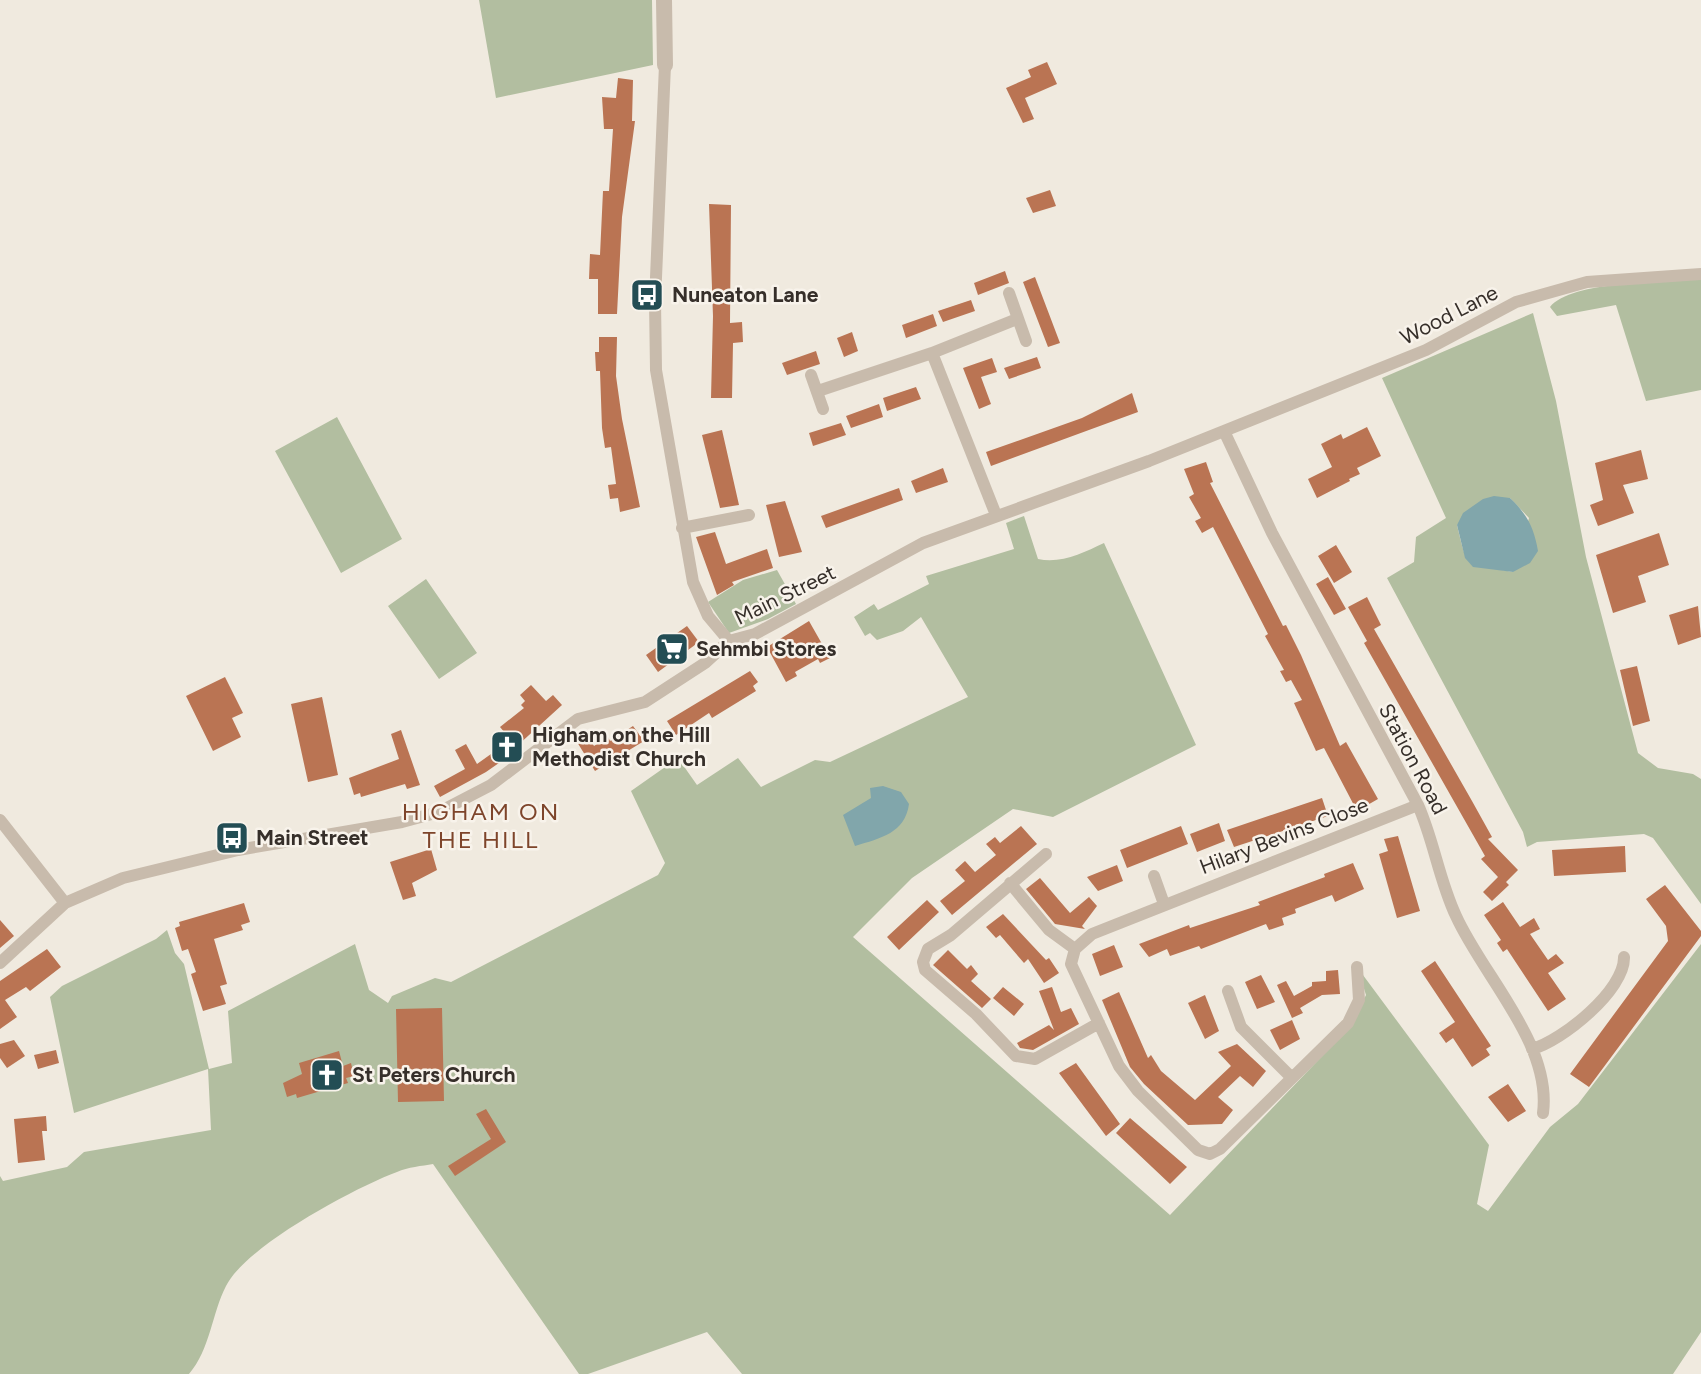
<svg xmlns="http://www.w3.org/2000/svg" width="1701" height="1374" font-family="Figtree,sans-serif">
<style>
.green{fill:#b2bea0;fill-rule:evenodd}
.water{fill:#81a6ab}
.building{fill:#ba7453}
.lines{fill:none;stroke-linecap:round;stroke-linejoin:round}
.minor{stroke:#c8bbac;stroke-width:12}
.tertiary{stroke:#c8bbac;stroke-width:16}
.labels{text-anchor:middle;stroke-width:5;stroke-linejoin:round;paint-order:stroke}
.poi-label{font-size:21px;font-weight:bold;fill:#362f2a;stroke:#f8f3eb;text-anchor:start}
.street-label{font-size:21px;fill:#362f2a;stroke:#f8f3eb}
.quarter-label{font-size:24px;letter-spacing:2px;fill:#7e452b;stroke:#f8f3eb}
</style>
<rect width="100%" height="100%" fill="#f0eadf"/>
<path class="green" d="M479,0H652L653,65L496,98Z
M1701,279V390L1646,401L1616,305L1557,316L1550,307C1572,280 1665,283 1701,279Z
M1533,313L1556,401L1586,557L1638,753L1658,768L1693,774L1701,779V904L1653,838L1644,834L1537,842L1527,847L1523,832L1387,578L1414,562L1416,537L1446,518L1382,378ZM1510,498L1529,518L1513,572C1467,562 1469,577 1457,525Z
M337,417L402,539L341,573L275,451Z
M1024,516L1038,559C1061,564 1083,553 1104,543L1196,745L1053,817L1013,809L912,878L853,937L1170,1215L1350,1027L1366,995L1357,967L1489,1145L1477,1204L1488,1211L1550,1127L1578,1104L1701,944V1332L1673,1374H742L707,1332L588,1374H579L433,1164C422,1166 408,1167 397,1172C354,1188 246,1246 226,1286C212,1313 210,1350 189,1374H0V1176L3,1181L67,1167L84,1152L211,1130L208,1069L74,1113L50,997L62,986L156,939L167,930L175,953L184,964L209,1069L232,1063L228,1011L355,944L369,990L388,1003L392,996L435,978L451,982L658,875L665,863L631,791L678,758L697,785L738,758L761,787L815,760L830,762L968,697L921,617L903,631L877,640L870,633L865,636L854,617L874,604L878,610L929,584L926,576L1014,549L1006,523Z
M777,570L796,604L768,619L729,633L708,602L743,580Z
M426,579L477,653L439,679L388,606Z"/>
<path class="water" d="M1494,496L1510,498C1527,514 1534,528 1538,551L1530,563L1513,572L1473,567L1465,558L1457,525L1463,513L1483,499Z
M883,786L901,792L909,804C905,833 881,838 855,846L843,815L871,798L870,788Z"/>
<path class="building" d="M1047,62L1057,84L1025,98L1034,119L1023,123L1006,88L1031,77L1028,70Z
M618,78L633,80L632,121H635L622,217L617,314H598V279H589L590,254L600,255L603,191H609L613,129H604L602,97L616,98Z
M1050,190L1056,206L1033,213L1026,198Z
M709,204L731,205L730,323L742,322L743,342L733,343L732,398H711L713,316Z
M1005,271L1009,283L978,295L974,283Z
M1035,277L1060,343L1048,347L1023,282Z
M971,300L975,311L943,322L938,311Z
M933,314L937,326L906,338L902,325Z
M852,332L858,351L844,357L837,338Z
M599,337H617L616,376L622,419L640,507L620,512L618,498L610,499L608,485L616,484L611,447L605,448L602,428L600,371H596L595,352H599Z
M816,351L820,364L787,375L782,363Z
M1037,357L1041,368L1009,379L1004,368Z
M992,358L997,372L981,377L991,404L979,409L963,368Z
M916,387L921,399L887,411L883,398Z
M1132,393L1138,412L991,466L986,452L1082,418Z
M879,404L883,417L851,428L846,416Z
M841,423L846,435L813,446L809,433Z
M1367,427L1381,456L1357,468L1360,474L1349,479L1350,481L1317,498L1308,479L1332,467L1321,444L1341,434L1343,439Z
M722,430L739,505L720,508L702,435Z
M1641,450L1648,479L1623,485L1634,513L1598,526L1590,505L1603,500L1595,463Z
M1206,462L1213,482L1210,483L1283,626L1286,625L1301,655L1340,746L1346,742L1378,799L1357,811L1324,748L1316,751L1294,703L1302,700L1291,680L1286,682L1280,671L1284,670L1265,636L1268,634L1213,527L1202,533L1195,521L1201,518L1189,497L1194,494L1184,469Z
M943,468L948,482L916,493L911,481Z
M899,488L903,500L826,528L821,516Z
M785,501L802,552L779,557L766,505Z
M715,532L726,564L767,549L773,568L732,582L734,585L717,595L696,537Z
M1659,533L1669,565L1638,576L1646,602L1613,613L1596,555Z
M1336,545L1352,572L1334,583L1318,556Z
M1328,577L1346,609L1334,615L1316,584Z
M1367,597L1381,625L1374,629L1472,801L1492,837L1488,839L1518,870L1506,882L1509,885L1492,901L1483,892L1498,877L1481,859L1485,856L1364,643L1367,641L1348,607Z
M1698,606L1701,637L1678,645L1669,615Z
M809,621L830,658L820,663L818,659L795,672L797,676L786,682L767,647Z
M687,626L699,642L658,672L646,655Z
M1637,666L1650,721L1633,726L1620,670Z
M750,671L758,682L753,686L756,691L712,718L709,713L676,735L667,721Z
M225,677L243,713L232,718L241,737L213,751L186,696Z
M531,685L546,701L553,695L562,705L517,746L519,749L486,772L440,797L434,786L465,769L455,750L466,744L477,764L498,749L495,745L499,742L497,739L505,733L500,727L524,708L521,705L525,701L520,695Z
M322,697L338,775L308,782L291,704Z
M633,726L644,741L595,771L577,742L588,736L594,746L608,737L610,741Z
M401,730L420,785L407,789L405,784L361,797L360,793L354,795L349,778L399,759L391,734Z
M1322,798L1328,816L1234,847L1227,830Z
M1219,823L1225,841L1197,852L1190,834Z
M1021,826L1037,844L952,915L940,901L965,881L955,870L965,861L975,872L996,855L986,844L995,837L1000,843Z
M1181,826L1188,844L1127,868L1120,850Z
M1398,836L1420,911L1397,918L1379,854L1388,851L1384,839Z
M1625,846L1626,872L1554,876L1552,850Z
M431,849L437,870L412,883L416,896L403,900L390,862Z
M1353,863L1364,889L1335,902L1332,895L1295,909L1296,913L1282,918L1284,925L1269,930L1266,924L1201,949L1199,946L1170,956L1167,949L1149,957L1139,944L1189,925L1190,928L1260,905L1258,902L1325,877L1324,874Z
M1117,865L1123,881L1098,891L1087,877Z
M1040,878L1070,913L1089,897L1097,906L1082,926L1085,929L1055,924L1026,889Z
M1665,885L1701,931V936L1589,1087L1570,1074L1668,941L1666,926L1646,899Z
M927,900L939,912L899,950L887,937Z
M1503,902L1520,927L1534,918L1540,929L1530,934L1548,960L1556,954L1564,963L1548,973L1566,999L1548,1011L1507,949L1503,952L1497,943L1501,940L1484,915Z
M244,903L250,922L241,925L243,930L214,939L227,984L220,986L226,1004L203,1011L191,974L196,972L188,949L182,951L175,928L180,926L179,922Z
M1003,914L1046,960L1049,958L1059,973L1044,983L1028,959L1024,963L1000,935L996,938L986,927Z
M0,920L14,936L0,948Z
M1114,945L1123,967L1100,976L1092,954Z
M47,949L61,967L30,991L26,987L5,1000L17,1017L0,1029V981Z
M948,950L967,969L971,965L978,974L971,981L991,999L982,1008L933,965Z
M1435,961L1491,1046L1486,1049L1490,1055L1472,1067L1453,1038L1446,1043L1439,1033L1455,1022L1421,971Z
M1338,970L1340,994L1322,995L1300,1008L1303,1013L1292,1018L1277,985L1286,981L1294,996L1312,986V982L1326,981V971Z
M1261,975L1275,1002L1257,1009L1245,982Z
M1003,987L1024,1004L1014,1016L993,998Z
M1052,987L1061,1012L1071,1008L1079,1024L1033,1050L1020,1048L1017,1043L1049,1025L1054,1030L1039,991Z
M1119,992L1148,1058L1151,1055L1161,1071L1195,1100L1231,1066L1218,1052L1237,1044L1266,1071L1253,1087L1240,1076L1218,1097L1233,1110L1222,1124L1188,1125L1144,1084L1130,1067L1102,1000Z
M1205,995L1219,1031L1205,1039L1188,1003Z
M442,1008L444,1101L398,1102L396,1009Z
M1292,1020L1300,1039L1280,1050L1270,1030Z
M14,1040L25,1056L7,1068L0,1058V1044Z
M56,1050L59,1063L38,1069L34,1055Z
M339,1051L343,1066L351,1063L354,1076L346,1078L348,1083L297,1098L296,1094L287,1097L283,1083L302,1074L299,1063Z
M1076,1063L1120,1124L1106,1136L1059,1073Z
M1508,1084L1526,1111L1508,1122L1488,1097Z
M486,1109L506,1142L455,1176L448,1166L491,1139L476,1114Z
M46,1116L47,1131H42L45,1160L18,1163L14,1119Z
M1130,1118L1187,1167L1170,1184L1116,1133Z"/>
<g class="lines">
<path class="minor" d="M665,65L655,301L656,370L693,582L708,616L729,641
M1009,293L1026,341
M932,353L996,515
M811,375L823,409
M818,391L932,353L1017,319
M1224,431L1272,533L1418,805C1434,841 1439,880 1456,916C1483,976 1552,1044 1543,1113
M682,528L749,515
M0,820L65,903
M1046,854L951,935L928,949L923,962L925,970L976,1014L1016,1056L1035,1059L1099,1023
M1154,876L1164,904
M1010,883L1049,930L1075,949
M0,963L65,903L123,878L238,850L402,822L439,812L491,785L578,719L645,702L705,663L729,641L755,634L923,543L1149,461L1426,350L1516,302L1587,282L1701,274
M1357,967L1359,1000L1348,1023L1220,1149L1210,1154L1198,1150L1138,1091L1119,1066L1071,964L1075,949L1092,934L1418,805
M1228,991L1241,1027L1291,1077
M1532,1049C1562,1041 1625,990 1624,957"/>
<path class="tertiary" d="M664,0L665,65"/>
</g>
<defs>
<symbol id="bus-square" viewBox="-11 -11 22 22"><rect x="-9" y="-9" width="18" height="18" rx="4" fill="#234d54" stroke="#f8f3eb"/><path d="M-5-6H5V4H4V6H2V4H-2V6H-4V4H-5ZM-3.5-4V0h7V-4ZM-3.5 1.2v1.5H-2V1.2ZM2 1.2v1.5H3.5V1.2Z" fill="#fff"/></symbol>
<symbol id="supermarket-square" viewBox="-11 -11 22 22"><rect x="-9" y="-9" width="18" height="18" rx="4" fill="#234d54" stroke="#f8f3eb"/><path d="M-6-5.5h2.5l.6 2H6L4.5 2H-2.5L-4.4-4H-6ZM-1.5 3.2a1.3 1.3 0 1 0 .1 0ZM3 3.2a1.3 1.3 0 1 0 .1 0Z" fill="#fff"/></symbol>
<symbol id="church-square" viewBox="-11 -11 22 22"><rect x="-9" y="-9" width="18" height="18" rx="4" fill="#234d54" stroke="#f8f3eb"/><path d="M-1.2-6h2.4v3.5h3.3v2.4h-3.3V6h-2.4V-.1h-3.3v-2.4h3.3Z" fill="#fff"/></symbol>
</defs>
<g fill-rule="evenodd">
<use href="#bus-square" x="628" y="276" width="38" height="38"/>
<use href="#supermarket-square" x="653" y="630" width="38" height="38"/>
<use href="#church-square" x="488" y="728" width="38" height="38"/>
<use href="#bus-square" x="213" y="819" width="38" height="38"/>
<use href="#church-square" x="308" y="1056" width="38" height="38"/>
</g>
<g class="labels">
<g class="poi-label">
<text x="672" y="302">Nuneaton Lane</text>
<text x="696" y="656">Sehmbi Stores</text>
<text x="532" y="742">Higham on the Hill<tspan x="532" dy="24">Methodist Church</tspan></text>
<text x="256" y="845">Main Street</text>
<text x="352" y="1082">St Peters Church</text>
</g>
<g class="street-label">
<text transform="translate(1449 315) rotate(-27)" y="7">Wood Lane</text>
<text transform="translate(785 595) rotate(-26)" y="7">Main Street</text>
<text transform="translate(1413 759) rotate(62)" y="7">Station Road</text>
<text transform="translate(1284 836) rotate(-21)" y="7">Hilary Bevins Close</text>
</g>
<g class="quarter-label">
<text x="481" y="820">HIGHAM ON<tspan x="481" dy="28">THE HILL</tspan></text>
</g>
</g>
</svg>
